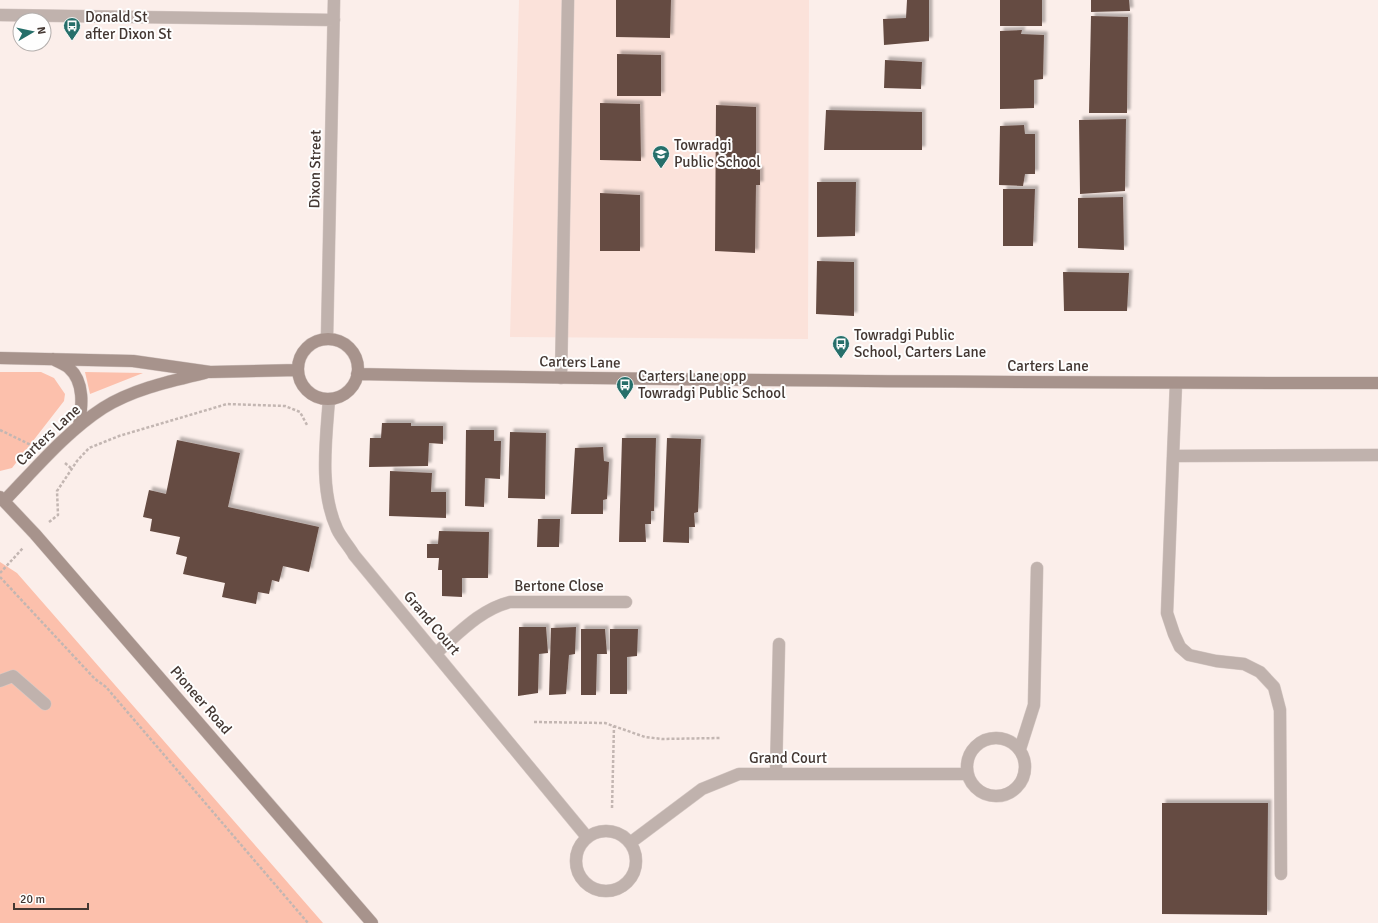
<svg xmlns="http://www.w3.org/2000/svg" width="1378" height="923" font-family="Signika,sans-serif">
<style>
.built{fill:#fbe2da}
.green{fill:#fcc0ac}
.building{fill:#654b42;filter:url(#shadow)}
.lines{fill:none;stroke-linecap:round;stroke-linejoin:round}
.lane-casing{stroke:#d6c9c5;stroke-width:13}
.street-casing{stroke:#d6c9c5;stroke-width:13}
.secondary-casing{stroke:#d6c9c5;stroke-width:13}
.path{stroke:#c3b6b2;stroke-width:2.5;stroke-dasharray:3 2;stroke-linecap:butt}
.lane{stroke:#c0b2ad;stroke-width:12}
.street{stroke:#c0b2ad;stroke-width:12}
.secondary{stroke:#a7938c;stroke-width:12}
.labels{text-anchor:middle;stroke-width:4;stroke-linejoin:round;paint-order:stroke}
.poi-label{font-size:15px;fill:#433732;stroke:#fefefe;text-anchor:start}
.street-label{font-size:15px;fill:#433732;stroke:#fefefe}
</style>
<defs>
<filter id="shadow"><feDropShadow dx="3.5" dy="-3.5" stdDeviation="1" flood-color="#0004"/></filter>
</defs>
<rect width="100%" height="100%" fill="#fbeeea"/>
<path class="built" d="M519,0H809L808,339L510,337Z"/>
<path class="green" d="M0,372H41L54,378L65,394L64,401L12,468L0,471Z
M85,372L143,373L90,394Z
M0,562L17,573L323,923H0Z"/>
<path class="building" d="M616,0H671L670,38L616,37Z
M907,0H929V41L884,45L883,19L906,18Z
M1000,0H1042V26H1000Z
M1091,0H1129L1130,11L1091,12Z
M1091,16L1128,17L1127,113H1089Z
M1022,30L1021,34L1044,35L1043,79L1034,80V108L1000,109V31Z
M617,54L661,55V96H617Z
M885,60L922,62L921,89L884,88Z
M600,103L640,104L641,161L600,160Z
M716,105L756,107V170H760V185H756L755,253L715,251Z
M826,110L922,112V150H824Z
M1126,119L1125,191L1080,194L1079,120Z
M1024,125L1025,134H1035V174H1025L1023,186L999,185L1000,126Z
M817,182H856L855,236L817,237Z
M1003,189H1035L1033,246H1003Z
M600,193L640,195V251H600Z
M1123,197L1124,250L1078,248V198Z
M817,261L854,262V316L816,314Z
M1063,272L1129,273L1127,311H1064Z
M382,423H411V426H443V444L429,443L428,466L369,467L370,438H381Z
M466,430H494V441H501L500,479L485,478L484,507L465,506Z
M510,432L546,433L545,499L508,498Z
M622,438H656L654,511H651V524H645L646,542H619Z
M667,438L701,439L698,512L694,513L695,527H689V543L663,542Z
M177,440L240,453L228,507L319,527L309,572L283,566L279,582L272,580L269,594L258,592L256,604L222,597L225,583L183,574L187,557L176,554L180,537L150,531L152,519L143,517L149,490L166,494Z
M603,447L604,461L609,462L607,499L603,500V514H571L575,448Z
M390,471L432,473L431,492H446V518L389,516Z
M538,519H560L559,547H537Z
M439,531L489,532L488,578H462V597L442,596V570H438L439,558H427V544H438Z
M519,627H546L548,653L539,654L538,693L518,696Z
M576,627L575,654L569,655L566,694L549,695L551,628Z
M581,629H605L607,654H597L596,695H581Z
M610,629H638L637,656L627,657V694H610Z
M1162,803H1268L1267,915L1162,914Z"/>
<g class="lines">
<defs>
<path id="lane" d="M561,378L568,0
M1176,383L1173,456L1378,455
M1173,456L1167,613L1174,634L1180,647L1189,655L1216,661L1244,664L1260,672L1274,687L1280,710L1281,874
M0,681L13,676L45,704
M776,773L779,644"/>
<path id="street" d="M0,15L334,20
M327,339L334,0
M329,399C326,440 319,490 337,529C341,538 349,546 354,555L587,837
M436,653C459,633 481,609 510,602H626
M967 767a29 29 0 1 1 58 0a29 29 0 1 1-58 0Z
M1020,749L1034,705L1037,568
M576 861a30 30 0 1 1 60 0a30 30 0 1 1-60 0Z
M630,843L702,789L739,774H967"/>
<path id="secondary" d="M298 369a30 30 0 1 1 60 0a30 30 0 1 1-60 0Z
M0,358L133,361L210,372L298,370
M53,359C58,362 65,364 69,368C85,382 82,407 79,425
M357,374C698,381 1038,383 1378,383
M0,497L35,534L372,923
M5,500C36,468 66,432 103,408C133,389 171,381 205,373"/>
</defs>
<use href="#lane" class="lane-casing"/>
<use href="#street" class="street-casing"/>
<use href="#secondary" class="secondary-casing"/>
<path class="path" d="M0,430L31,445
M65,463L72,469
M49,522L58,515L57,491L77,461L89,448L119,436L227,404L285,406L300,412L307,425
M0,573L23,548
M0,577L95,679L106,687L308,923
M534,722L605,723L645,737L662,739L720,738
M612,808L614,726"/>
<use href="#lane" class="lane"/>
<use href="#street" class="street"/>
<use href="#secondary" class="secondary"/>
</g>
<defs>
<symbol id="bus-pin" viewBox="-11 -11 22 30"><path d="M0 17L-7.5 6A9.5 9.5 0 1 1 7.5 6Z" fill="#266f6a" stroke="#fefefe"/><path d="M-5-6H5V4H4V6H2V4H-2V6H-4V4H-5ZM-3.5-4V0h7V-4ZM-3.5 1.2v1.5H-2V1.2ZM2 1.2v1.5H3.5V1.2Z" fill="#fff"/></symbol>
<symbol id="school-pin" viewBox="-11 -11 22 30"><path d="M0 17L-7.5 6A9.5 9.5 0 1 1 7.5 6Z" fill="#266f6a" stroke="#fefefe"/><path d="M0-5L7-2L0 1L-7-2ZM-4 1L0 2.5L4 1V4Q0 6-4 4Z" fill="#fff"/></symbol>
</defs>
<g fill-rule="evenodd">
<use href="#bus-pin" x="62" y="16" width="20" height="27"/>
<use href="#school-pin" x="651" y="144" width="20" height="27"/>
<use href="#bus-pin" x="831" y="334" width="20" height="27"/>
<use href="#bus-pin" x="615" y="375" width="20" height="27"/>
</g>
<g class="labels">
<g class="poi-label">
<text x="85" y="22">Donald St<tspan x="85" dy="17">after Dixon St</tspan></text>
<text x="674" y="150">Towradgi<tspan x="674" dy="17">Public School</tspan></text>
<text x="854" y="340">Towradgi Public<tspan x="854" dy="17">School, Carters Lane</tspan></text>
<text x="638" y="381">Carters Lane opp<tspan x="638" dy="17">Towradgi Public School</tspan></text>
</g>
<g class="street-label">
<text transform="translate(315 169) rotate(-89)" y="5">Dixon Street</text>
<text transform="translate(580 362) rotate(1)" y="5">Carters Lane</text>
<text x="1048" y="371">Carters Lane</text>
<text transform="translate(48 435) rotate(-43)" y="5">Carters Lane</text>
<text x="559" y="591">Bertone Close</text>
<text transform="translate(432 623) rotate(50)" y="5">Grand Court</text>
<text transform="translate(201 700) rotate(49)" y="5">Pioneer Road</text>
<text x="788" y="763">Grand Court</text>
</g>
</g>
<g transform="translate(32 32) rotate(81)"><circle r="19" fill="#fefefe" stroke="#b3aeac"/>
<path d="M0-3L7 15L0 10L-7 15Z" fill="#266f6a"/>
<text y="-6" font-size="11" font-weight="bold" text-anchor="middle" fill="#433732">N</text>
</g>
<path d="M14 903v6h74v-6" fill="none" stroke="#433732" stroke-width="2"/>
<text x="20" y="903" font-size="12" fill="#433732" stroke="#fefefe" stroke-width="3" paint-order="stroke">20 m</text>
</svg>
